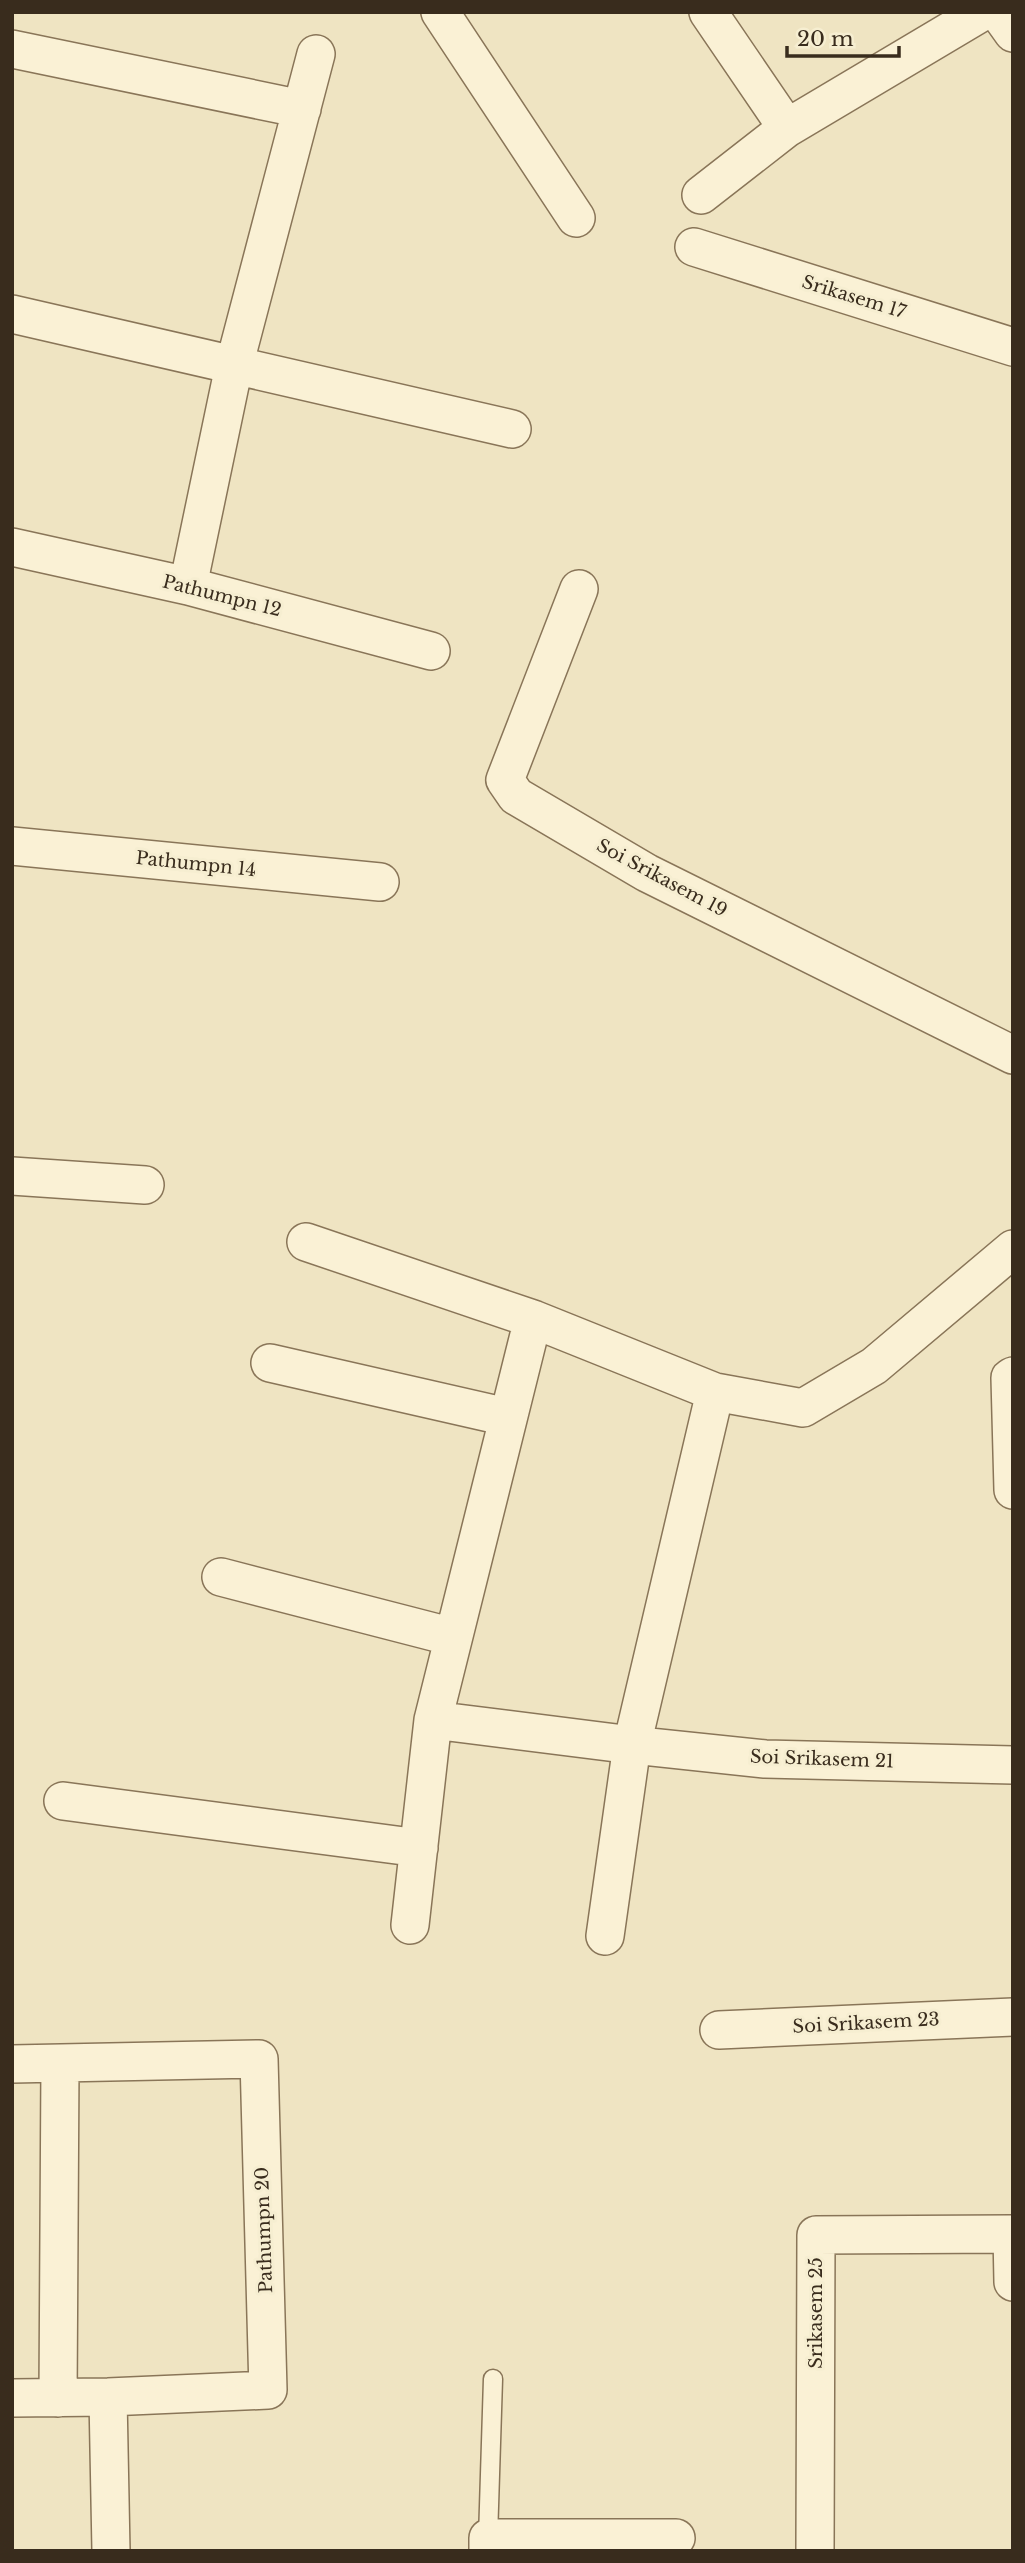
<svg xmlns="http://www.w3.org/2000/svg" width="1025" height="2563" font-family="'Libre Baskerville',serif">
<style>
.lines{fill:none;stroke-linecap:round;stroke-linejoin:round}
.lane-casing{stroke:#897558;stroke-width:21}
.street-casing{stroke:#897558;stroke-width:40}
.lane{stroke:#faf1d5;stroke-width:18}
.street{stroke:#faf1d5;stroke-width:37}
.labels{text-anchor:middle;stroke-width:6;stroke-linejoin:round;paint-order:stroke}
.street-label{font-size:18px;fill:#392c1d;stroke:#f6eed1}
</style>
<rect width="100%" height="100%" fill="#efe4c2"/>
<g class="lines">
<defs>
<path id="lane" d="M488,2538L493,2379"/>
<path id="street" d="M440,12L576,218
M708,12L787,128
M998,12L1013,33
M12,49L302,109
M701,195L787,128L982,12
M694,247L1013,347
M12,314L512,429
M12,547L188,586L431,651
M188,586L234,366L316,54
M579,589L505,780L516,796L647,873L1013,1055
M12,846L380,882
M12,1176L145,1185
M306,1242L533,1319L715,1392L803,1408L874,1366L1013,1249
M270,1363L507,1417
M1013,1376L1010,1378L1013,1490
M221,1577L453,1637
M433,1720L632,1745L765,1759L1013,1765
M63,1801L419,1848
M410,1925L433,1720L533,1319
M605,1936L632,1745L715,1392
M719,2030L1013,2017
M12,2064L259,2059L268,2390L108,2397L12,2398
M108,2397L111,2551
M58,2398L60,2064
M488,2551V2538H676
M815,2551L816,2235L1012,2234L1013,2282"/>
</defs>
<use href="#lane" class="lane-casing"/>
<use href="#street" class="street-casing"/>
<use href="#lane" class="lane"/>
<use href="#street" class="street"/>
</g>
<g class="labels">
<g class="street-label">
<text transform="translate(854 297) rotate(17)" y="6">Srikasem 17</text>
<text transform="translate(222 596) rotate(14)" y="6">Pathumpn 12</text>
<text transform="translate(196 864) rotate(6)" y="6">Pathumpn 14</text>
<text transform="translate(662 878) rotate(28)" y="6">Soi Srikasem 19</text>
<text transform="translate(822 1759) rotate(2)" y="6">Soi Srikasem 21</text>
<text transform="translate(866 2023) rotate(-3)" y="6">Soi Srikasem 23</text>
<text transform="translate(264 2230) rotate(-92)" y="6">Pathumpn 20</text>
<text transform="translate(816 2313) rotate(-90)" y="6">Srikasem 25</text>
</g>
</g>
<rect width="1025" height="2563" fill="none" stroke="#392c1d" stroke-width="28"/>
<path d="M787 46v10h112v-10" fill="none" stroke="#392c1d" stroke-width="3.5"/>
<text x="797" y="46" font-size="21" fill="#392c1d" stroke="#f6eed1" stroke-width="5" paint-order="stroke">20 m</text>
</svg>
